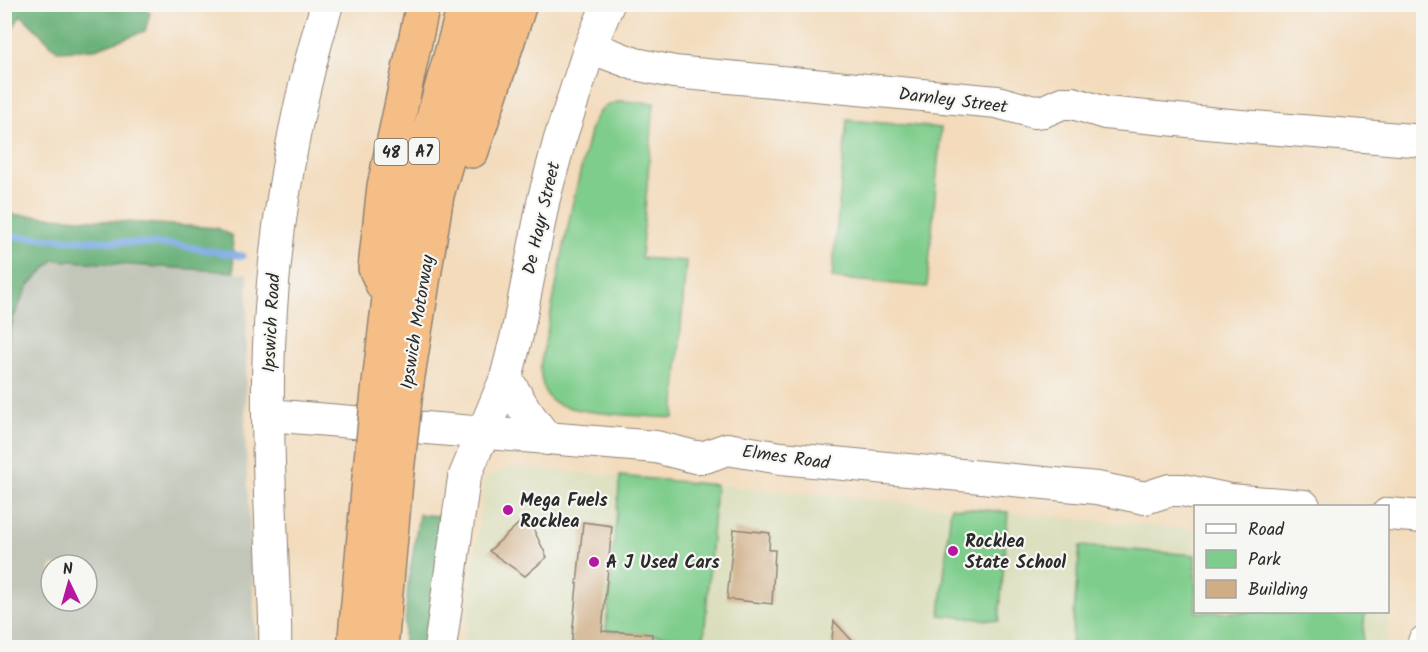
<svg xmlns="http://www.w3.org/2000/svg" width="1428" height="652" font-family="Kalam,sans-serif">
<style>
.built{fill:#dbdebc}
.industrial{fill:#c1c6b9;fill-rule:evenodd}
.green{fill:#7fcd8c;stroke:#557c5c;stroke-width:1.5}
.forest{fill:#67b078;stroke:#496e52;stroke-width:1.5}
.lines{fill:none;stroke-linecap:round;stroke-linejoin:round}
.stream{stroke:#7aa9e3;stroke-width:7}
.building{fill:#cfad85}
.minor-casing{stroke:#8f8374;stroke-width:34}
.highway-casing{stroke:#8f8374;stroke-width:36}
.minor{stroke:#fff;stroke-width:32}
.highway{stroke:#f6be87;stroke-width:33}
.highway-bridge-casing{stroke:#8f8374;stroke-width:36;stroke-linecap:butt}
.highway-bridge{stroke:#f6be87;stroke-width:33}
.poi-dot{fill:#b5179e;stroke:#f6f6f2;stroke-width:2}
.labels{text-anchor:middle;stroke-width:4.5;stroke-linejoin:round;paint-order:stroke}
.shield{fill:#f6f6f2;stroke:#686867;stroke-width:1.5}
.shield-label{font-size:16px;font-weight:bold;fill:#2b2b2b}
.street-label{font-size:18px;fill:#2b2b2b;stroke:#f6f6f2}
.poi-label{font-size:18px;font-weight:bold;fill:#2b2b2b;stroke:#f6f6f2;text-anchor:start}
</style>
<rect width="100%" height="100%" fill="#f6f6f2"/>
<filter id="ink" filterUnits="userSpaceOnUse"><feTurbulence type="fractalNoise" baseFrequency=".0167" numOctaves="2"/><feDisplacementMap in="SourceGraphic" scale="12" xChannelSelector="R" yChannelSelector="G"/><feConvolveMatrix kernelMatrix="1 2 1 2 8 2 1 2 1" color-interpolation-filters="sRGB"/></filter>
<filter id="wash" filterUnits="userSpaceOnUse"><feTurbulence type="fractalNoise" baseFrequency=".008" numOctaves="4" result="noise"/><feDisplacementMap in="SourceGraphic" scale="24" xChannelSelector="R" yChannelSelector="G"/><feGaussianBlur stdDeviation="1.35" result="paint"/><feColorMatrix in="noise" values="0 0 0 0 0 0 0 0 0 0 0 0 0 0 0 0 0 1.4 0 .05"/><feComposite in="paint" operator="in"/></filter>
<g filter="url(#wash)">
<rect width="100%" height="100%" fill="#f3dbbc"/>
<path class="built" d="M514,467L620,476L605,647L463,648L485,478Z
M716,485L1195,530L1196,612H1388V573L1392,584L1387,647L703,648Z"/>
<path class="industrial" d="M4,258L248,274L245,432L256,647H5ZM51,565H87V601H51Z
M606,631L704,639L703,647L605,648Z"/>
<path class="green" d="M621,101L654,103L641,258L686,261L674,418C649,416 563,415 549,398C542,389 541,377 540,367L572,206L591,128C597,111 603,105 621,101Z
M847,120L941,128L927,287L832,278Z
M620,476L716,485L704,639L606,631Z
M951,507L1008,512L999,621L940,615Z
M1080,546L1195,555L1196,612H1365L1362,647H1071Z"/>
<path class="forest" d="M5,4L139,5L150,13L145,31L95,49L58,51L21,15L5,39Z
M5,214L217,228L232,236L234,272L54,260L28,286L13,318L5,357Z
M419,514L446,517L430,647L403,648L408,585Z"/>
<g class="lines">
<path class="stream" d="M4,236L176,245L242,256"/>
</g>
<g id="blocks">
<path class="building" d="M527,516L547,557L525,576L489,551Z
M583,522L612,526L602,631L652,634V648H571Z
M734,529L770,533L769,550H775L772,604L727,599Z
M834,621L859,648H831Z"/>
</g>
</g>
<g filter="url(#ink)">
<use href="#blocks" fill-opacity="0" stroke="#8f8374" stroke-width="1.5"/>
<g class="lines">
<defs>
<path id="minor" d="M590,47L635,64L674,72L997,102L1034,112L1044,111L1062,103H1073L1105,113L1229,125L1424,141
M506,378L525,410L547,439
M268,415L656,447L695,457H705L727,449L781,458L1097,488L1145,498L1170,490H1182L1230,500L1304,506
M1388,514L1424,517
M275,648C276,623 274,599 273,575C271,510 267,445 268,380C270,253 290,126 327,4
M440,648L464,478L506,378L517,335L544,198L560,139L590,47L608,4
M1423,648L1424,642"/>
<path id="highway" d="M472,151L520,4
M383,286L375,268L384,186L423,4
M407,382L437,195L473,70L496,4
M379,383L389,298L417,175L465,4
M354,648L369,479
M381,648L396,481"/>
</defs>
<use href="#minor" class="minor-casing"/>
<use href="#highway" class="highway-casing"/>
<use href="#minor" class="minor"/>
<use href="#highway" class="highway"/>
<defs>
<path id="highway-bridge" d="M369,479L379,383
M396,481L407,382"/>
</defs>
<use href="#highway-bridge" class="highway-bridge-casing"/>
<use href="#highway-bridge" class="highway-bridge"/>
</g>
</g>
<g class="poi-dot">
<circle cx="508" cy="510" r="6"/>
<circle cx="953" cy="551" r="6"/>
<circle cx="594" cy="562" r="6"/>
</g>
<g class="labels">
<g class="shield">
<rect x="409" y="138" width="30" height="26" rx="4.5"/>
<rect x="374.5" y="139" width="33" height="26" rx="4.5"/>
</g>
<g class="shield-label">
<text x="424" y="157">A7</text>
<text x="391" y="158">48</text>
</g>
<g class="street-label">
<text transform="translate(953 100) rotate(7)" y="6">Darnley Street</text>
<text transform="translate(541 218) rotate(-77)" y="6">De Hayr Street</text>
<text transform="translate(417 322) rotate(-81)" y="6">Ipswich Motorway</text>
<text transform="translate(271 323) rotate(-87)" y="6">Ipswich Road</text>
<text transform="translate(786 457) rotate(8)" y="6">Elmes Road</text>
</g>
<g class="poi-label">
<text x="520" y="506">Mega Fuels<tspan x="520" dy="21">Rocklea</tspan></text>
<text x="965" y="547">Rocklea<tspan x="965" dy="21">State School</tspan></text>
<text x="606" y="568">A J Used Cars</text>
</g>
</g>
<rect width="1428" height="652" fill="none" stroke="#f6f6f2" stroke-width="24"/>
<rect x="1194" y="505" width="195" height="108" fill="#f6f6f2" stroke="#a5a5a2" stroke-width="1.5"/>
<rect x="1206" y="524" width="30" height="9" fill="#ffffff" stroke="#a5a5a2" stroke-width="1.5"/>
<text x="1248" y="535" font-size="18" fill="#2b2b2b">Road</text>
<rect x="1206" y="550" width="30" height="18" fill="#7fcd8c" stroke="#a5a5a2" stroke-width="1.5"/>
<text x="1248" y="565" font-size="18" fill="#2b2b2b">Park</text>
<rect x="1206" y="580" width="30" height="18" fill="#cfad85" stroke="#a5a5a2" stroke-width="1.5"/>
<text x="1248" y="595" font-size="18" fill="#2b2b2b">Building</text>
<g transform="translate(69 583) rotate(355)"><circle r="28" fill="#f6f6f2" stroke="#a5a5a2" stroke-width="1.5"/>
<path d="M0-4.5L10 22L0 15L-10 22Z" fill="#b5179e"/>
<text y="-9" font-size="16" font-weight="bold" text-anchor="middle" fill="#2b2b2b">N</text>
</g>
</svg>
